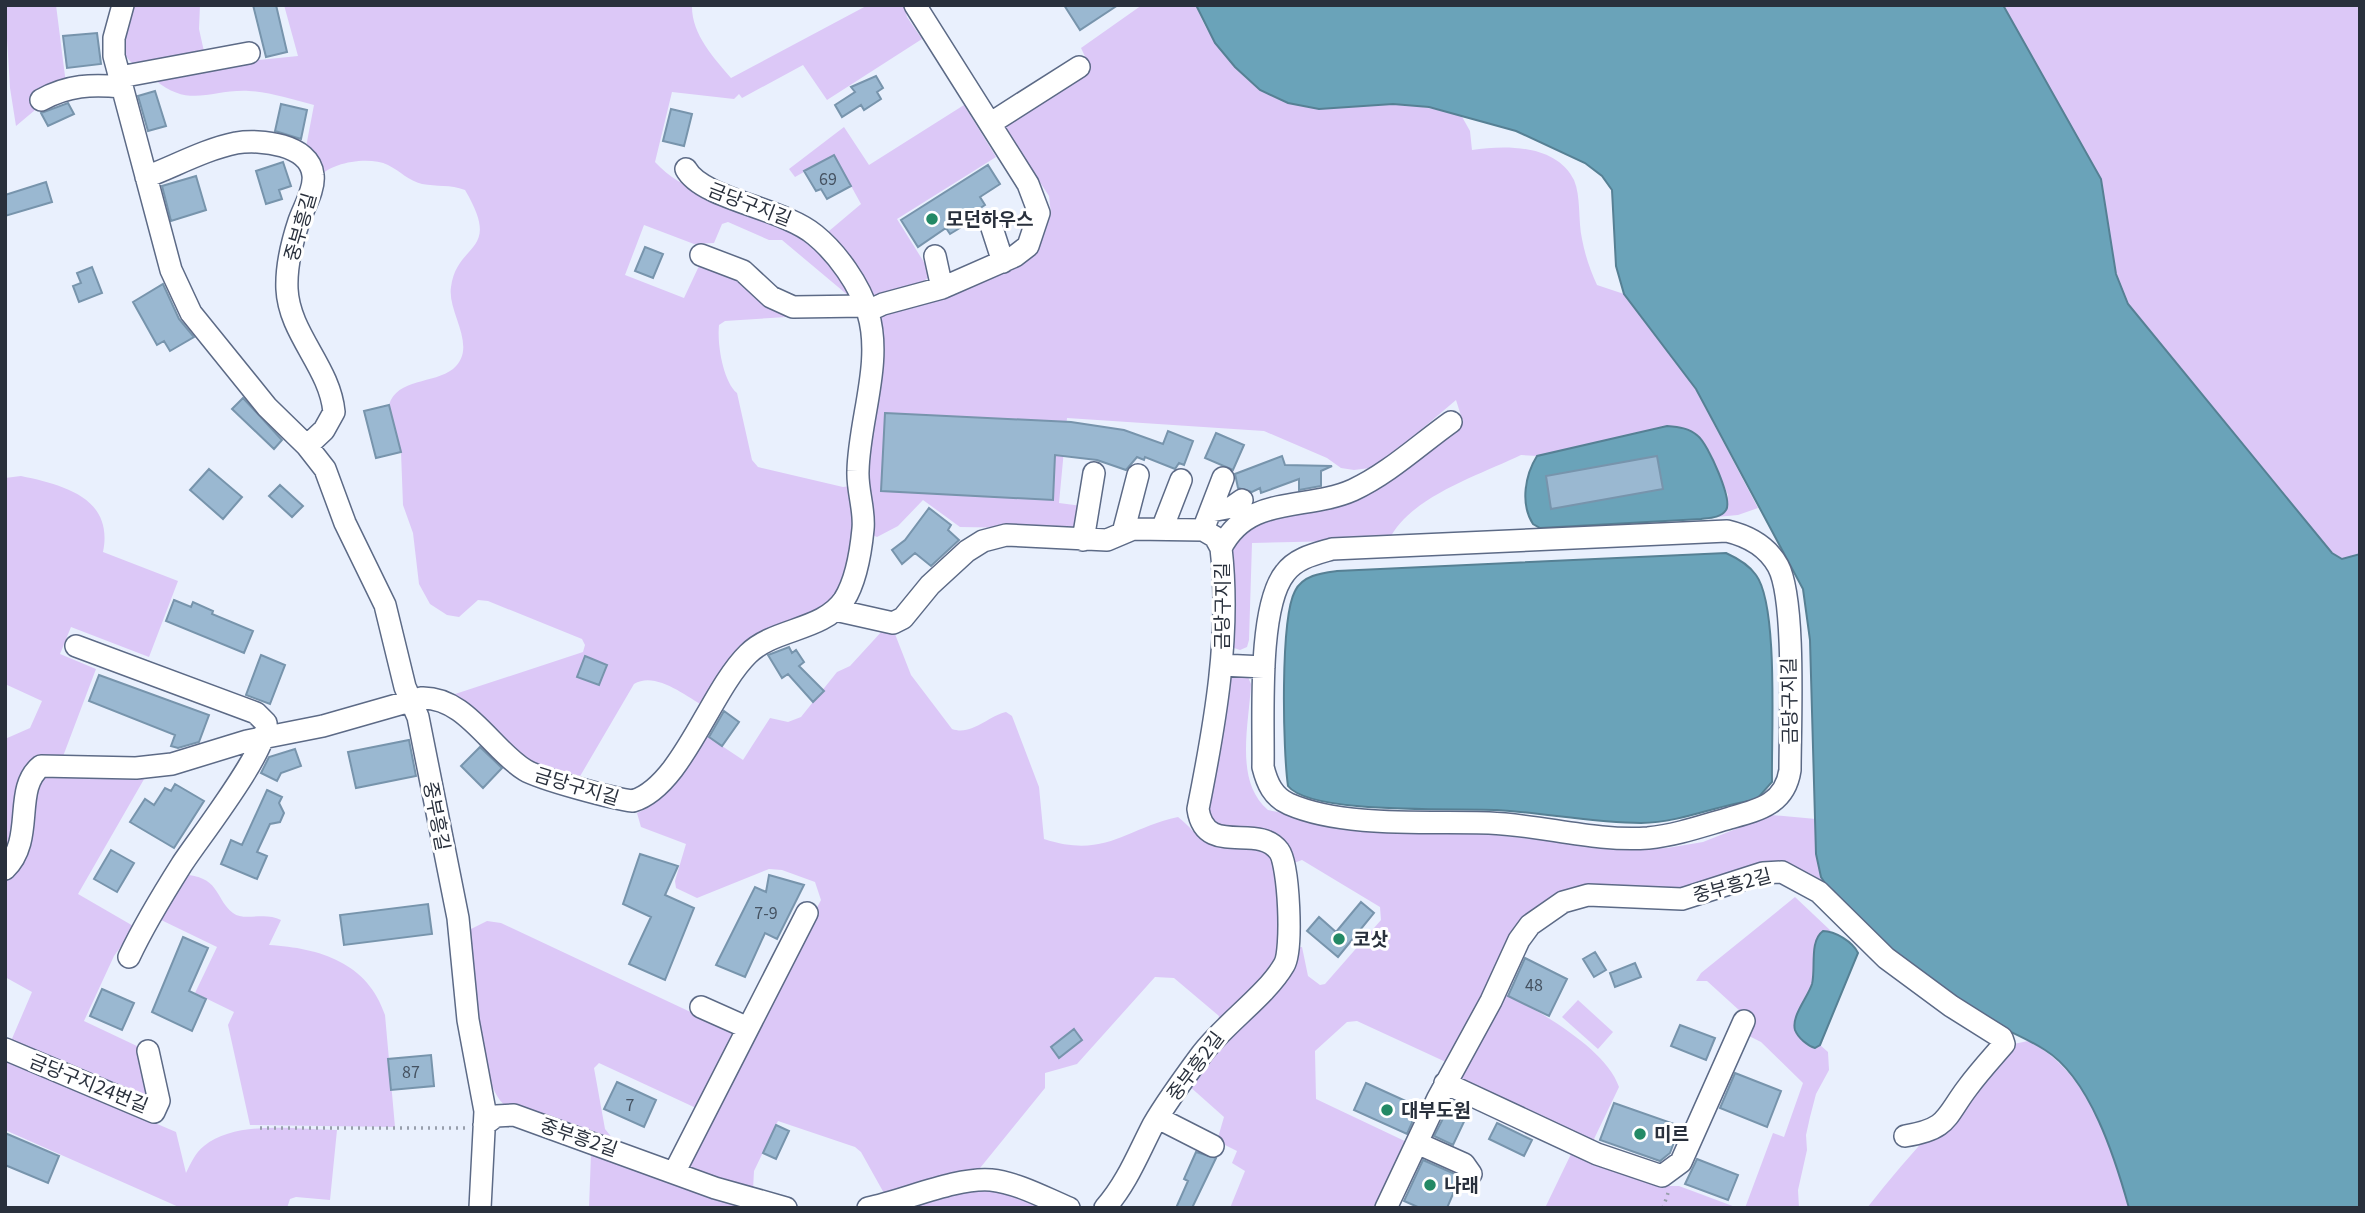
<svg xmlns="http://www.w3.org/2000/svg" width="2365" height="1213" font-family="Georgia,'Noto Sans KR',serif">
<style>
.green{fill:#dcc8f7}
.water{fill:#6aa3b9;stroke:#568094;stroke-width:2}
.building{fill:#9ab8d1;stroke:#7794ac;stroke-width:2}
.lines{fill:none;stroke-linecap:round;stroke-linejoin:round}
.minor-casing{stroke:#5c6a86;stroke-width:24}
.path{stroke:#989fac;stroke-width:3.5;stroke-dasharray:2 5;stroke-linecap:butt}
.minor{stroke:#fff;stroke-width:21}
.poi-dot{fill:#238965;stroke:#fff;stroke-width:2.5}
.labels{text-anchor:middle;stroke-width:6;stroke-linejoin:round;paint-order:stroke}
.number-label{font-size:16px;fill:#455261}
.street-label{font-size:19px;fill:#29303c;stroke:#fff}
.poi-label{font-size:19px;font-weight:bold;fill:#29303c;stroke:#fff;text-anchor:start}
</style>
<rect width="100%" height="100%" fill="#e9f0fd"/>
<path class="green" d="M5,5H56L66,84L16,126L10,88Z
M129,5H200L199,29L205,56L138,67C113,53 124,28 129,5Z
M284,5H692C691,34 714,58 731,78L868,5H904L907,17L922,39L827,100L803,65L742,98L739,94L734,99L672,92L655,162C682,192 724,200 761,214C801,230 831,259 850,297L782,240H769L728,222L722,224L714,243L694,244L644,225L625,275L684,298L699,266L743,283L787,317L725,321L719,325C717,344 723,381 737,393L752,460L758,467L843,487L851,486L859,522L841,597L760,640L704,706C684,695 655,671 634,684L579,778L533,768L449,696L583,652L585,645L582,639L488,601L478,600L459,617L447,615L430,604L419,584L413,533L403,505L401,452L389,405C397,378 434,384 453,369C479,347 447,313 451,287C457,241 503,254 465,190C450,184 437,187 422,184C409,181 400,171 388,165C369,156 330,162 317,179L306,147L314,105C293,100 270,92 249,91C211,89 190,109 155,80L250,61L298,56Z
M1142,5H1196C1203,26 1215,43 1229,60C1278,121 1325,105 1392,104C1415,104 1438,110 1461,115L1470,131L1472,150C1505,145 1556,144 1574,180C1581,196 1578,221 1582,239C1585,255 1590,270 1597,285L1624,294L1674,357L1696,390L1758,508L1738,515L1716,517L1723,513L1728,495L1709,450L1621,438L1537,456L1521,455C1480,475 1409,497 1389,540L1252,543L1249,640L1247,647L1240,650L1231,647L1232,547L1249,522L1368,488L1463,422L1456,400L1390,456L1370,468L1354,470L1341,468L1327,458L1264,431L1067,418L1059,503L1082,506L1078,529L960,527L923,500L898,526L877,537L870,534L862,474L881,315L1006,270L1032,257L1043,238L1051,214L1049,196L1005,129L1008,122L1090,67L1081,48Z
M2003,5H2360V554L2342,559L2332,553L2128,304L2116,274L2101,179Z
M964,105L996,157L897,219L932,275L911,290L873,299L829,238V231L861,204L834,155L795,177L789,169L844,127L869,165Z
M21,476C64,485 114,498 103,552L178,581L149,657L71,627L60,654L96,669L62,759L42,758L5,864V739L30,728L42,701L5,684V478Z
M893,629L911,675L952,729C972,736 988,716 1006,712L1012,716L1039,787L1044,839C1105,859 1124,829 1178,817C1188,824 1196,837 1207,841C1230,850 1256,840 1275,860L1280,942L1277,963L1217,1025L1219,1016L1174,978L1155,977L1077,1064L1045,1073V1088L976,1173L885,1195L861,1152L855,1147L778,1121L754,1171L753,1190L691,1173L686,1161L821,900L815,882L782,870L769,869L697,898L676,888L675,881L686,844L641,827L637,813C672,799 685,762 701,732L743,760L770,718L788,722L801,717L837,672L850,666L883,630Z
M1233,675L1248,677L1251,684C1249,725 1234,781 1268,810L1376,831L1475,833L1629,849L1667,848L1703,842L1771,815L1816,819C1816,845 1815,868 1829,890L1798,871L1700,892L1547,905L1448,1063L1357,1021L1347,1022L1315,1051L1316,1099L1411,1144L1381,1208H1230L1245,1171L1232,1163L1237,1151L1217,1141L1224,1117L1188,1085L1295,948L1302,947L1308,976L1320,985L1325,984L1381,920L1380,907L1302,860L1294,863L1290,855L1223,831L1203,818L1228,679Z
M40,774H147L78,894L135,927L114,956L84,1021L139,1047L148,1094L146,1097L11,1041L32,992L5,977V879C51,837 18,810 40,774Z
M189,875C220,879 216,900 233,913C245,922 264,911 281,920L269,945C320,948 368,963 385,1015L395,1127L250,1125L228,1025L234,1012L195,993L217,947L157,918L182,877Z
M1795,897L1831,931H1823L1811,986L1795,1022V1032L1809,1047L1815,1048L1820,1045L1828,1052L1829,1070L1816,1094L1810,1117L1806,1135L1807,1150L1798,1190L1799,1208H1745L1773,1133L1784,1137L1803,1083L1761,1042L1749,1036L1755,1017L1740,1011L1707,981H1696L1701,973Z
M487,921L501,923L731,1031L733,1037L696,1108L599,1063L594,1068L605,1129L613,1139C588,1132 526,1118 506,1106C478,1088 471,965 467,931Z
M1501,992C1536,1009 1606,1048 1619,1087L1594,1139L1598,1146L1461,1080L1458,1074Z
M1578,1000L1613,1032L1598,1049L1562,1017Z
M2028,1041C2089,1071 2111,1146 2129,1208H1867C1911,1151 1962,1100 2009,1045Z
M5,1059L176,1132L186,1173C191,1163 195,1153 204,1146C237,1119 298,1130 337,1130L330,1200L296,1197L290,1199L287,1208H181L5,1130Z
M1572,1152L1661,1186H1679L1738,1208H1545Z
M591,1154L766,1208H589Z
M989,1184L1061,1208H888Z"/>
<path class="water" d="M1196,5H2003L2101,179L2116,274L2128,304L2332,553L2342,559L2360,554V1208H2129C2115,1158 2090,1078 2045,1050C2014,1030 1976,1020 1946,997C1906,968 1871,930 1834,897L1821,877L1816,854L1810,640L1803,589L1696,389L1624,294L1616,266L1612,190L1602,176L1585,163L1516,131L1429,107L1393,104L1319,109L1288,103L1260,90L1235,67L1215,43Z
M1667,426C1679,427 1689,428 1698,436C1708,444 1733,500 1726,510C1721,518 1709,518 1701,519L1540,528L1533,524C1520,504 1525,475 1537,456Z
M1726,553C1737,558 1749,565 1756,575C1779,606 1771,739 1772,782L1756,800C1716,805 1684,822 1641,823C1594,823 1545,813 1497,810C1456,808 1311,815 1288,786C1283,751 1280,619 1295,591C1303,575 1322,573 1337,571Z
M1823,931C1835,931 1853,942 1858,953L1820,1045L1815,1048C1808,1046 1798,1038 1795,1030C1791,1016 1808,997 1812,984C1816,968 1809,941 1823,931Z"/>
<path class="building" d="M253,5H276L287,52L266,57Z
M1064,5H1118L1080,30Z
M97,33L101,64L67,68L63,36Z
M876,76L883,88L877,92L881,99L864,110L861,105L842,117L835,105L855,92L851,87Z
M155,91L166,126L148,131L138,96Z
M68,103L74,114L48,126L41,113Z
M281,104L307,110L301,139L275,131Z
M671,109L692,114L684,146L663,141Z
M834,155L851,186L827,199L821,189L816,191L804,171Z
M283,162L291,186L279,190L282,199L266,204L256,171Z
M988,165L1000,184L980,197L985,205L965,218L968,223L950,234L946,228L918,247L901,220Z
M196,176L206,210L171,221L162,186Z
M46,182L52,202L5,216V195Z
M645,247L663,254L653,278L635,271Z
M92,267L102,293L79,302L73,286L81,283L77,273Z
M163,284L179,319L194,337L170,351L164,341L157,345L133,302Z
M243,398L282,440L274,449L232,409Z
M389,405L401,452L376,458L364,411Z
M885,413L1071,422L1124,430L1163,444L1168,431L1193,441L1184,465L1179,463L1175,469L1145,457L1144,460L1137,457L1126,470L1097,460L1055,455L1053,500L881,491Z
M1216,433L1244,445L1233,470L1205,458Z
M1282,456L1285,465L1332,466L1321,471V486L1299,490V479L1261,493L1260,488L1252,492L1238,488L1235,474Z
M1657,456L1663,489L1551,509L1546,476Z
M209,469L242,497L223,519L190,490Z
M280,485L303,506L292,517L269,496Z
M929,508L951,525L948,530L959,540L931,566L915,553L902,564L892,550L905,540Z
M174,600L191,607L193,602L213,611L212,614L253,631L244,653L166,621Z
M789,647L792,653L796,650L804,662L799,666L824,691L813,702L788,674L782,678L768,655Z
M261,655L285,665L270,704L246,695Z
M585,656L607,665L599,685L577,677Z
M99,675L209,715L199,742L178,748L171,746L175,735L89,701Z
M724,711L739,722L722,746L709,737Z
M409,740L416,776L356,788L348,752Z
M480,747L502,768L483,788L461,766Z
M295,749L301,766L281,773L277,781L261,773L269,757Z
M175,784L204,801L174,848L130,822L145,799L154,805L165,788L171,791Z
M267,790L282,797L279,803L284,813L280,822L270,824L257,852L267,856L257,879L221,864L231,840L242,845Z
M111,850L134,863L117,892L94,879Z
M640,854L678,866L665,895L694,908L665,980L629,964L651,917L623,904Z
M769,875L804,885L777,939L765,933L745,977L716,965L755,887L766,892Z
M1361,902L1374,913L1338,957L1307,931L1319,917L1336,932Z
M428,904L432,934L344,945L340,915Z
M183,937L208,948L189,991L206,999L192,1031L152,1012Z
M1595,952L1606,970L1594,977L1583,959Z
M1525,958L1567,979L1549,1016L1508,996Z
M1635,963L1641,977L1615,987L1610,973Z
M102,989L134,1003L122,1030L90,1016Z
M1680,1025L1715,1038L1706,1060L1671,1046Z
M1074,1029L1082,1040L1059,1058L1051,1047Z
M431,1055L434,1086L391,1090L388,1059Z
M1735,1073L1781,1091L1767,1127L1720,1108Z
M617,1082L656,1100L644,1127L604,1109Z
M1366,1083L1419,1107L1407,1134L1354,1110Z
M1452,1101L1470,1109L1453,1145L1434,1136Z
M1614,1103L1680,1126L1670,1153L1660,1161L1600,1140Z
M1497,1123L1532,1140L1524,1156L1489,1139Z
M776,1125L789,1131L776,1159L763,1153Z
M5,1133L59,1156L48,1183L5,1165Z
M1196,1152L1216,1158L1192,1208H1176L1188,1181L1184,1179Z
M1697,1159L1738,1175L1728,1200L1685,1184Z
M1423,1160L1455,1174L1459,1180L1447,1208H1420L1404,1201Z"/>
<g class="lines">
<defs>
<path id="minor" d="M123,5L114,38V56L171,270L191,313L267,407L307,446L325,469L345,523L385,605L405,687L418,717L458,918L468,1020L485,1111L480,1208
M120,77L249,53
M41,100C68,85 92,84 122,87
M991,123L1079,67
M146,177C175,166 206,149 236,143C260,139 310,144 313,175C315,189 304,207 299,221C292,242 286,266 287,289C289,334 330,367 334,412L324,430L307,446
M991,225L1003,262
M701,255L743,271L771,297L793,307L865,306
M935,256L942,288
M868,311L883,304L942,288L1015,256L1028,246L1039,213L1028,184L915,5
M1211,511L1232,507L1242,500
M1162,529L1181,480
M1203,530L1223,478
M1727,531C1748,536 1767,546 1778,566C1796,599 1790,726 1790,770C1785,804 1759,810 1730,818C1702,826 1677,835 1648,838C1595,842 1542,825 1489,823C1430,821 1344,828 1289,804C1273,797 1267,783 1263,767C1264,721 1257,608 1285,573C1296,558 1315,554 1332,549Z
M1123,533L1138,475
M1083,540L1094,473
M1221,548C1248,494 1306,511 1353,490C1388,474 1420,444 1451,422
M835,610L893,623L903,618L930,585L967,551L983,541L1006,535L1107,540L1133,529L1203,530L1215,537L1221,548C1231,635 1215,724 1198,809C1205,858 1258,822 1279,851C1289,864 1293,951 1284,965C1266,996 1224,1024 1201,1055C1184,1078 1167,1101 1153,1125C1138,1154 1127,1183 1105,1208
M76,646L256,713L266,723C269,749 199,838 182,864C163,894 144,925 129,957
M1221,665L1264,667
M5,869C36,839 12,789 41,766L136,768L172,764L247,741L323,726L421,698C465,696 491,749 525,770C540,779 614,799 633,801C682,786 710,691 748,654C774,628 823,631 844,600C856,581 861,550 863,529C865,510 857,490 858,471C859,420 883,362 868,313C860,285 837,253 815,235C783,208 702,199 686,169
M701,1007L748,1028
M5,1049L154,1112L159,1101L148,1051
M1445,1083L1597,1154L1662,1176L1681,1162L1744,1021
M1158,1118L1213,1146
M484,1125L496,1116L514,1115L715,1188L786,1208
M1417,1143L1464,1164L1471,1174
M675,1171L807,913
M868,1208C904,1201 956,1177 991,1180C1018,1183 1045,1198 1069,1208
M1386,1208L1438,1098L1491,1001L1519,940L1530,925L1563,902L1588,895L1682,899L1763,873L1782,872L1819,892L1886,958L1951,1006L2002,1038L2004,1044C1992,1058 1979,1072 1968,1087C1945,1117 1949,1129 1905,1136"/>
</defs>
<use href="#minor" class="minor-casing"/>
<path class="path" d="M260,1128H465
M1663,1208L1668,1193"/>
<use href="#minor" class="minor"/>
</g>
<g class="poi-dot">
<circle cx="932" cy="219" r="7"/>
<circle cx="1339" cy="939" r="7"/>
<circle cx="1387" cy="1110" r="7"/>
<circle cx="1640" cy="1134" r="7"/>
<circle cx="1430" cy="1185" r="7"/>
</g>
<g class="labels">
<g class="number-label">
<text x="828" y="185">69</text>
<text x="766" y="919">7-9</text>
<text x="1534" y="991">48</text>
<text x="411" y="1078">87</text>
<text x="630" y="1111">7</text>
</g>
<g class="street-label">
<text transform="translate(750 204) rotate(21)" y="7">금당구지길</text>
<text transform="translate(300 227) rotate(-74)" y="7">중부흥길</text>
<text transform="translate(1222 606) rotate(-90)" y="7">금당구지길</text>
<text transform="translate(1789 701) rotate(-91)" y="7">금당구지길</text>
<text transform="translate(577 786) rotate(17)" y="7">금당구지길</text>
<text transform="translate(437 816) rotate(79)" y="7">중부흥길</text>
<text transform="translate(1732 885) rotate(-15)" y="7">중부흥2길</text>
<text transform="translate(1195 1066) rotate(-53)" y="7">중부흥2길</text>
<text transform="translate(89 1083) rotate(22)" y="7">금당구지24번길</text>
<text transform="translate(579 1137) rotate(19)" y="7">중부흥2길</text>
</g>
<g class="poi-label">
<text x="946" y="226">모던하우스</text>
<text x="1353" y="946">코삿</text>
<text x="1401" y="1117">대부도원</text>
<text x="1654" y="1141">미르</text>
<text x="1444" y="1192">나래</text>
</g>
</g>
<rect width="2365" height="1213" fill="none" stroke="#29303c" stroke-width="14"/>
</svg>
